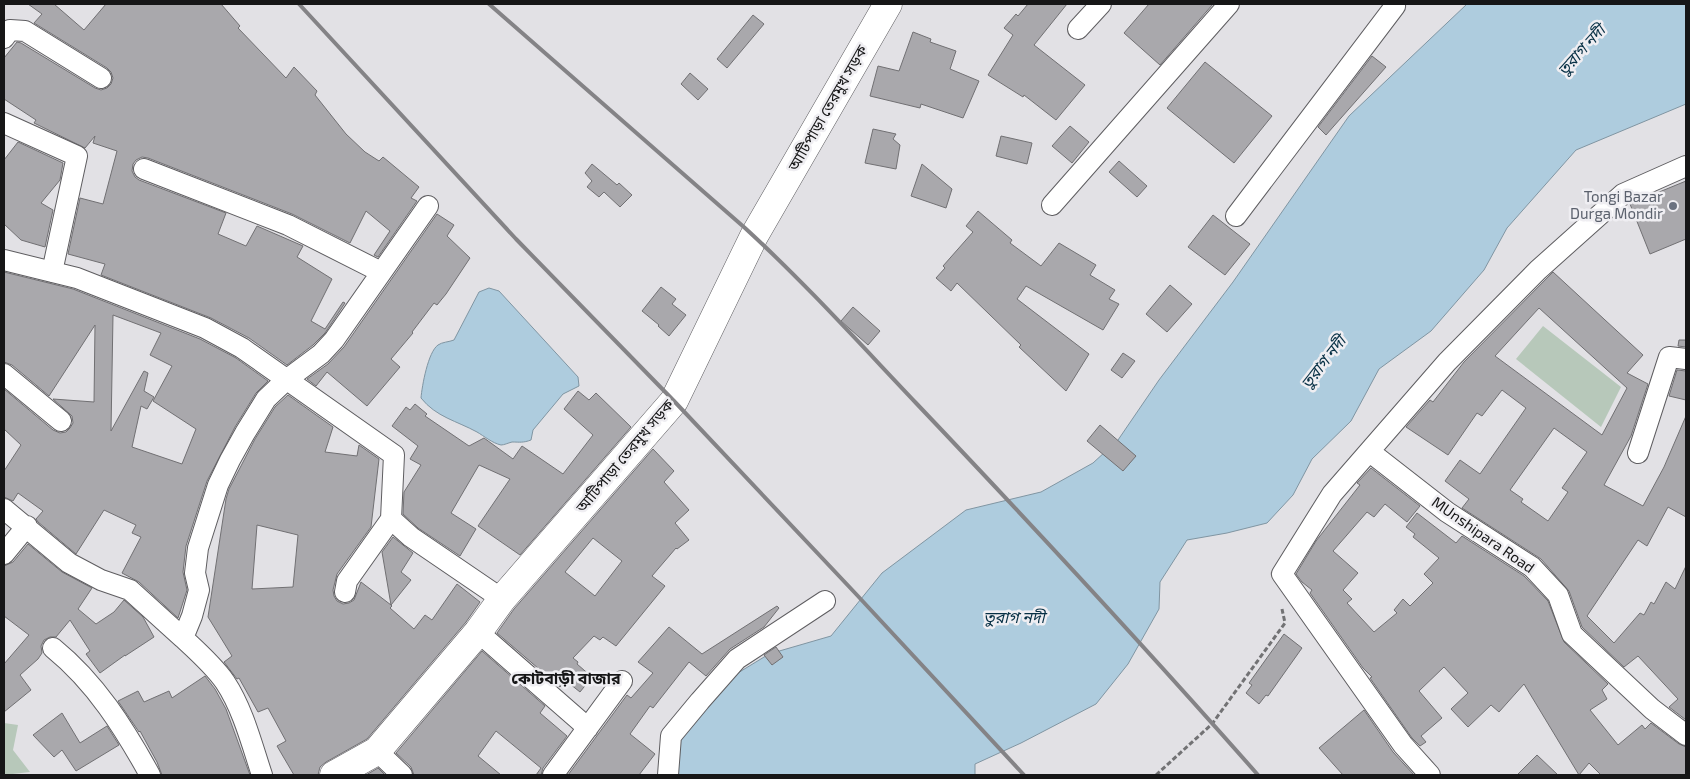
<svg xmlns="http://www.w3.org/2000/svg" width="1690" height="779" font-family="'Exo 2','Noto Sans Bengali',sans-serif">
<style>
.green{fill:#b7c8ba}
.water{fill:#aeccde;stroke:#8095a2}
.building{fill:#a9a8ac;stroke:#717073;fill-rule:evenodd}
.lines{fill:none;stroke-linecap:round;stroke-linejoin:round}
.minor-casing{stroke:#5e5d60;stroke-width:22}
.secondary-casing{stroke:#5e5d60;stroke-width:29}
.path{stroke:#727274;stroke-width:3;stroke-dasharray:5 2.5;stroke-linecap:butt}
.minor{stroke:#fff;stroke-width:20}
.secondary{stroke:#fff;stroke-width:28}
.rail{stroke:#848386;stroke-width:4}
.worship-dot{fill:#6b7280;stroke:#efeef2;stroke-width:2}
.labels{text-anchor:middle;stroke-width:5;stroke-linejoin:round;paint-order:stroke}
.street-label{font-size:15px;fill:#161617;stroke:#efeef2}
.worship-label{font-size:15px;fill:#5b616d;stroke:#efeef2;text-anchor:end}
.water-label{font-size:16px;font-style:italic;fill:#073045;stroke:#efeef2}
.neighbourhood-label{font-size:16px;font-weight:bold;fill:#161617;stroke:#efeef2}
</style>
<rect width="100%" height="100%" fill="#e2e1e5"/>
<path class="green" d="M1543,326L1621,387L1601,427L1516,359Z
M4,723L18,725L13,750L30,772L4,775Z"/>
<path class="water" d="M1467,4H1686V104L1576,150L1507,228L1484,270L1431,331L1379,369L1351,421L1312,459L1293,495L1267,523L1227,533L1187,540L1160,582L1159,609L1128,664L1096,704L1021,743L975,764V775H668L687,704L769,654L831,636L882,573L966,510L1041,492L1093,463L1118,440L1159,380L1233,282L1349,116Z
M489,288L499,291L578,377L579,386L563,394L533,430L531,440C523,443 520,442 512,442C508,443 504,445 501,445C492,443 484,436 477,432C457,421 436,417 421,398C422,386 428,352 438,345C442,342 449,342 454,340L479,292Z"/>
<path class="building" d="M28,4H54L84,30L106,4H221L240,26L238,28L286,78L294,67L317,91L315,95L346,134L365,152L379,161L383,157L419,187L411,198L417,201L378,257L374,255L390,231L366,211L350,243L292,214L148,158L142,157L136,160L133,164L132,171L135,177L139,180L226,213L218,234L246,246L257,226L303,246L297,257L332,279L311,321L325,329L343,302L345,303L325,333L313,345L287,365L249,338L211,318L101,275L105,264L68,254L80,198L103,204L117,151L93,143L95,136L85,148L34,123L36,120L4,99V58L17,42L21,43L95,88L101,90L107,88L111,84L113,78L111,72L107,68L34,23L42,14Z
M1028,4H1067L1034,45L1085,85L1056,120L1024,95L1023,97L988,75L1013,35L1004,28L1016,14L1018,16Z
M1149,4H1213L1160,65L1124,33Z
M753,15L764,24L727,68L717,59Z
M913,32L931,39L930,42L956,51L950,69L979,81L963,118L921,104L920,108L870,96L878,66L899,71Z
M1372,56L1386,67L1326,135L1318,127Z
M1205,62L1272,116L1234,163L1167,108Z
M690,73L708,89L698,100L681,84Z
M1070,126L1089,142L1072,163L1052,146Z
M873,129L896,134L893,139L900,145L896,169L865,163Z
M1001,136L1032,143L1027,164L996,156Z
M18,142L63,163L60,180L41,203L53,210L45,247L21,240L4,224V160Z
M1119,161L1147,186L1137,197L1109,172Z
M592,164L617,185L619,183L632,195L620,207L604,192L599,197L587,187L592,181L585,173Z
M922,164L952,189L946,208L911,196Z
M1686,181V239L1650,254L1630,204Z
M978,211L1012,240L1010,243L1041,266L1059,243L1096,265L1090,275L1115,290L1109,299L1119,304L1103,330L1026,286L1017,299L1089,354L1066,391L1019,347L1021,345L957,283L951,291L936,278L945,268L943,266L973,232L966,226Z
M437,214L454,225L447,236L470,258L446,294L437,305L434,303L412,332L413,333L391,359L400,367L367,406L327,372L316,386L307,379L328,364L344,347Z
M1213,215L1250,244L1225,275L1188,247Z
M4,272L73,289L200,339L236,358L268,381L256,393L235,427L207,481L186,546L183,572L187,590L178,618L139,582L122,573L141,537L132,533L136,525L104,510L76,554L38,522L36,519L43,511L18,493L13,501L4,497V471L21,445L4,429V389L53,430L60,433L66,432L70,428L73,423L72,416L53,399L94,402L95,325L49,396L12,365L4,362ZM113,315L161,333L150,355L172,366L153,401L196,429L182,464L132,447L141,406L147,409L154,397L144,391L148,373L144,371L111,431Z
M1553,272L1643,355L1627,373L1648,384L1631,436L1604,485L1643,506L1664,467L1686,416V517L1668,507L1647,546L1638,540L1587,616L1614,643L1640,613L1644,615L1651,602L1654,604L1666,582L1675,589L1686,566V720L1669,707L1678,699L1638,656L1624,667L1582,627L1569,591L1541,559L1462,508L1469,499L1445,481L1460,460L1480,474L1526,408L1502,390L1482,416L1477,413L1448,455L1406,427L1430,400L1433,402L1464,362ZM1539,308L1627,388L1602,435L1495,356ZM1554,428L1587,452L1562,488L1568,492L1548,521L1521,502L1523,499L1510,490Z
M1170,285L1192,304L1167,332L1146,314Z
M661,287L676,299L672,304L686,315L669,336L658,326L659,325L642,311Z
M853,307L880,331L868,345L841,321Z
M1679,340H1686V347L1678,346Z
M1123,353L1135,361L1122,378L1111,370Z
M1677,370L1686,371V400L1669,396Z
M578,391L589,400L596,393L631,427L520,555L478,526L510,479L479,465L451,513L476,529L460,556L418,528L403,514L404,492L421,465L410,459L418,446L392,426L406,407L410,410L415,404L427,414L425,416L469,446L484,438L513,459L522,446L563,474L593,435L564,409Z
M288,395L333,427L325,452L357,456L359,445L379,459L371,527L337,574L333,590L334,596L337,601L343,604L349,603L354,600L361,582L391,605L382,552L393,537L413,553L401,572L411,580L391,605L392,606L390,608L414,629L425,615L432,620L457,584L480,602L466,622L367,739L326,762L320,767L318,775H294L277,746L286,741L268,708L258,712L239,678L237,679L224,662L232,656L208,617L226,499L229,489L255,439L275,407ZM257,525L298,535L293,587L252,589Z
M1100,425L1136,456L1123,471L1087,441Z
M653,449L674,471L664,482L689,510L675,523L689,540L677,549L676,548L652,576L665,586L616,646L603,637L600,640L594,636L573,658L578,662L577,664L592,677L580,692L565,680L560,687L497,633L514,609ZM593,538L622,561L595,596L565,572Z
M1371,468L1420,506L1407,522L1385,504L1374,517L1367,512L1333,551L1358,573L1343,590L1352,599L1347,603L1374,632L1397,613L1394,610L1403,599L1410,606L1433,583L1424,574L1439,558L1413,537L1415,534L1406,527L1417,513L1456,543L1462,536L1524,576L1548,601L1564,642L1608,684L1602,690L1607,699L1590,710L1618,745L1642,725L1645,729L1651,723L1679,744L1686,747V775H1601L1589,763L1579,775L1524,684L1499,712L1491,705L1468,727L1451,709L1468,693L1444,667L1419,691L1442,718L1421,736L1426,742L1420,746L1412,738L1370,678L1372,677L1363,668L1310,593L1312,590L1302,582L1296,574L1316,541L1360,485L1357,483Z
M28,544L62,572L92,588L78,609L96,624L114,612L124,600L143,617L154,637L125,656V655L100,673L86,654L90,651L70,620L56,637H50L44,640L41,646L42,653L38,659L20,675L31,690L4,712V664L29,635L4,616V566L13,562Z
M777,606L779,608L764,627L730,649L706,676L689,662L653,708L650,706L630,734L655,754L639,775H568L627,695L631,698L653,673L638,662L669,627L702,654Z
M1284,634L1302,648L1268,696L1266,695L1259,704L1246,693L1252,685L1249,683Z
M776,647L783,657L772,665L764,655Z
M482,651L545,706L540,713L567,736L543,768L541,775H536L541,768L496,731L478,756L501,775H414L411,767L396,753Z
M205,676L215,689L226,709L250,775H162L157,762L140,731L139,732L118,701L138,691L144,702L169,691L172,698Z
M1364,710L1393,752L1414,775H1343L1319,748Z
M62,713L80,743L107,726L119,745L76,771L62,750L54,757L33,735Z
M1537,755L1558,775H1517Z
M378,768L385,775H366Z"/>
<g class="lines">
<defs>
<path id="minor" d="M1078,29L1101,4
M4,38L10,30L25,31L101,78
M4,123L77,156L52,272
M144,169L288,225L381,272
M1052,205L1229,4
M1236,216L1395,6L1394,4
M4,260L77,278L205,328L242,348L394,455L391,519L411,537L502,599
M4,374L61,421
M1370,452L1447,512L1532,567L1558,595L1572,634L1652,709L1686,735
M1638,453L1669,357L1686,359
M4,509L69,563L101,580L130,590L183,638
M4,554L27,526
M345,592L347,581L391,519
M478,632L588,728
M53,648C96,683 124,728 150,775
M377,751L402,775
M262,775C252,745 243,709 225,682C214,666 197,651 183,638L192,616L199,590L195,573L198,548L218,485L230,460L245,433L266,399L286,380L321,354L334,340L428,206
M553,775L622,681
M668,775L671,736L700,701L737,659L825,601
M1430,775L1403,745L1282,574L1332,494L1447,362L1538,270L1623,194L1686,166"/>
<path id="secondary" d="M334,775L377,751L478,632L502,599L674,401L754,236L888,4"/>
</defs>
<use href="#minor" class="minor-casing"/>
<use href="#secondary" class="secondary-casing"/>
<path class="path" d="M1156,775L1212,724L1285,623L1282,609"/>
<use href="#minor" class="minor"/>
<use href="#secondary" class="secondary"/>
<path class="rail" d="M299,4L516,239L674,401L856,594L1024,775
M489,4L745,228C805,283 860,344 916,403C1032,525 1147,649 1258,775"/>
</g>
<circle class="worship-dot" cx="1673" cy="206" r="5"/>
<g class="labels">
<g class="street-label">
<text transform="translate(828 108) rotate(-60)" y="5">আটিপাড়া তেরমুখ সড়ক</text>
<text transform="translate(625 456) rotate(-50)" y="5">আটিপাড়া তেরমুখ সড়ক</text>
<text transform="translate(1483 535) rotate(35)" y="5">MUnshipara Road</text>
</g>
<g class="worship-label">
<text x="1663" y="202">Tongi Bazar<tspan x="1663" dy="17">Durga Mondir</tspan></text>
</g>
<g class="water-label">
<text transform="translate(1581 50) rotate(-48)" y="6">তুরাগ নদী</text>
<text transform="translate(1323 362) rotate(-52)" y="6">তুরাগ নদী</text>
<text x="1014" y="623">তুরাগ নদী</text>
</g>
<g class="neighbourhood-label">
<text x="566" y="684">কোটবাড়ী বাজার</text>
</g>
</g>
<rect width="1690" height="779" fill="none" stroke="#161617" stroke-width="10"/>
</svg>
